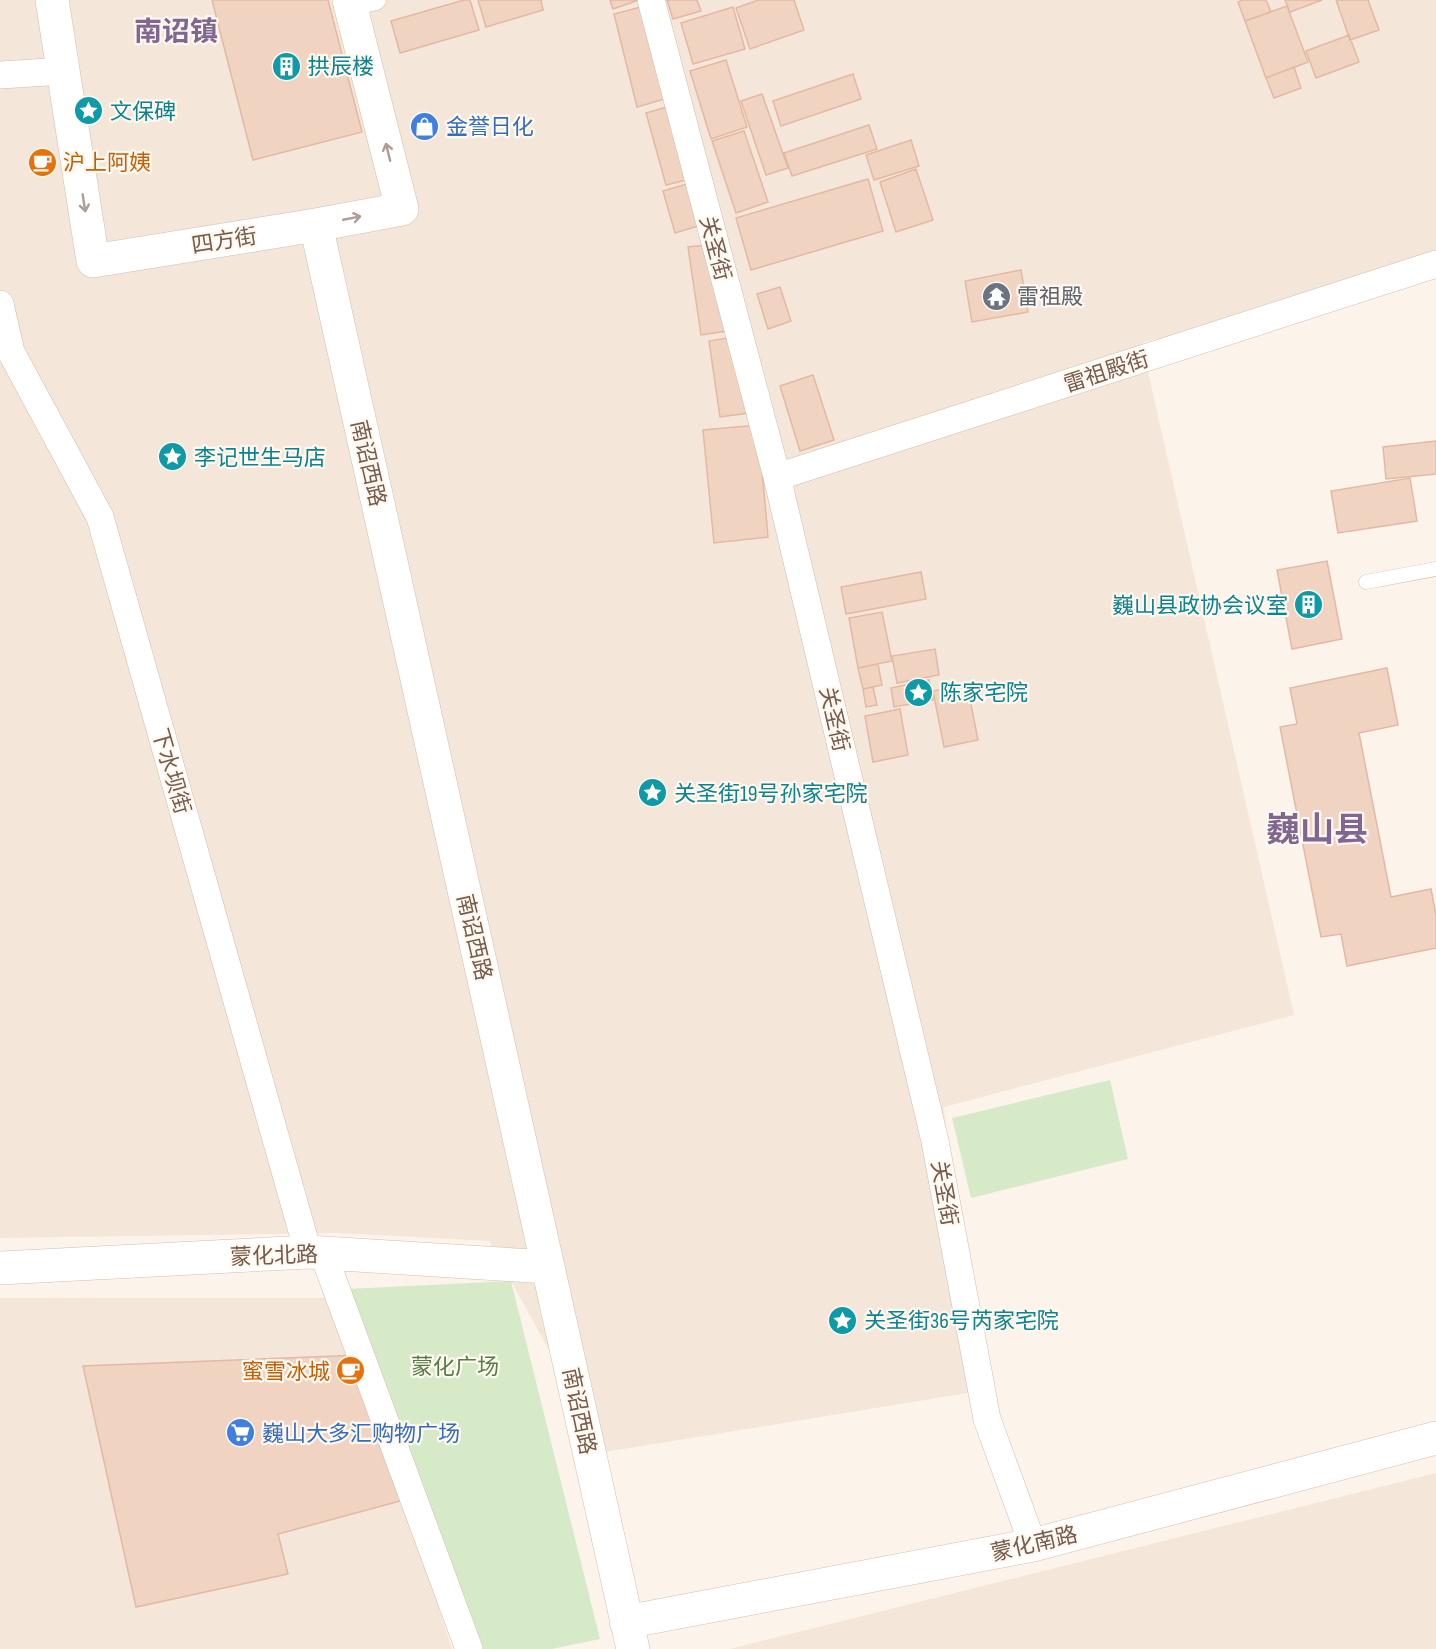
<svg xmlns="http://www.w3.org/2000/svg" width="1436" height="1649" font-family="'Sofia Sans Condensed','Noto Sans SC',sans-serif">
<style>
.residential{fill:#f4e6d8}
.green{fill:#d7eac8}
.building{fill:#f1d3c2;stroke:#e3b9a3;stroke-width:1.5}
.lines{fill:none;stroke-linecap:round;stroke-linejoin:round}
.service-casing{stroke:#cebcaf;stroke-width:15}
.pedestrian-casing{stroke:#cebcaf;stroke-width:21}
.minor-casing{stroke:#cebcaf;stroke-width:28}
.secondary-casing{stroke:#d4beaf;stroke-width:34}
.service{stroke:#fff;stroke-width:14}
.pedestrian{stroke:#fff;stroke-width:20}
.minor{stroke:#fff;stroke-width:27}
.secondary{stroke:#fff;stroke-width:33}
.oneway{stroke:#ad9d94}
.labels{text-anchor:middle;stroke-width:4.5;stroke-linejoin:round;paint-order:stroke}
.culture-label{font-size:22px;fill:#0d838f;stroke:#fef9f0;text-anchor:start}
.shop-label{font-size:22px;fill:#366cbe;stroke:#fef9f0;text-anchor:start}
.food-label{font-size:22px;fill:#c56008;stroke:#fef9f0;text-anchor:start}
.street-label{font-size:22px;fill:#775b4d;stroke:#fef9f0}
.worship-label{font-size:22px;fill:#5b616d;stroke:#fef9f0;text-anchor:start}
.park-label{font-size:22px;fill:#577c45;stroke:#fef9f0}
.district-label{font-size:28px;font-weight:bold;fill:#826692;stroke:#fef9f0}
.town-label{font-size:34px;font-weight:bold;fill:#826692;stroke:#fef9f0}
</style>
<rect width="100%" height="100%" fill="#fcf4ea"/>
<path class="residential" d="M0,0H1436V266L1258,319L1143,342L1148,372L1294,1015L944,1107L968,1393L605,1452L489,1241L338,1233L0,1238Z
M0,1298H343L361,1355L136,1607L287,1574L278,1534L404,1500L452,1649H0Z
M1436,1473V1649H730Z"/>
<path class="green" d="M1110,1080L1128,1159L971,1198L952,1118Z
M511,1281L600,1639L552,1649H478L347,1289Z"/>
<path class="building" d="M212,0H328L362,132L253,160Z
M464,0H470L479,30L400,53L391,21Z
M478,0H541L543,10L486,27Z
M610,0H639L613,9Z
M667,0H697L701,11L673,19Z
M758,0H794L804,30L750,49L736,8Z
M1243,0H1266L1271,12L1245,21L1238,2Z
M1285,0H1322L1290,12Z
M1336,0H1368L1379,30L1350,40Z
M645,6L668,98L637,107L614,14Z
M1287,6L1308,62L1266,78L1245,21Z
M733,7L745,49L693,64L681,23Z
M1349,35L1359,62L1316,78L1306,51Z
M726,60L747,127L711,139L690,71Z
M1294,67L1301,88L1274,98L1266,78Z
M853,74L861,99L781,126L773,101Z
M762,94L788,168L766,175L741,101Z
M674,105L694,178L666,185L646,113Z
M869,125L877,149L792,176L784,153Z
M744,131L768,202L736,213L712,141Z
M911,140L919,166L874,180L866,155Z
M916,169L933,220L896,232L880,182Z
M868,179L883,231L751,270L736,218Z
M687,184L698,226L675,233L663,191Z
M714,244L727,331L701,335L688,247Z
M1021,270L1028,312L972,322L965,281Z
M780,287L791,321L768,329L757,294Z
M738,336L749,413L720,417L709,341Z
M813,375L834,440L800,451L780,386Z
M758,425L768,537L714,543L703,430Z
M1436,441V474L1386,479L1383,447Z
M1410,478L1417,521L1338,533L1331,491Z
M1327,561L1342,639L1292,649L1277,570Z
M921,572L926,599L846,614L841,587Z
M882,612L892,661L858,668L849,618Z
M935,649L939,675L897,683L892,656Z
M878,664L882,685L863,689L858,668Z
M1387,668L1398,725L1359,733L1391,897L1431,889L1436,915V948L1347,966L1341,934L1321,937L1280,727L1297,724L1290,688Z
M929,680L933,700L894,707L891,688Z
M967,684L978,740L944,747L933,691Z
M873,687L877,705L866,707L863,689Z
M900,709L908,755L873,762L865,716Z
M361,1355L404,1500L278,1534L288,1574L136,1607L83,1366Z"/>
<g class="lines">
<defs>
<path id="service" d="M1366,582L1436,569"/>
<path id="pedestrian" d="M350,6L376,0"/>
<path id="minor" d="M651,0L777,477L935,1141L987,1419L1033,1545
M0,75L64,71
M0,304L11,352L100,517L308,1252
M777,477L1436,264
M323,1253L469,1649"/>
<path id="secondary" d="M52,0L93,261L316,225L402,209L349,0
M316,225L633,1649
M0,1268L308,1252L548,1267
M626,1622L1033,1545L1436,1438"/>
</defs>
<use href="#service" class="service-casing"/>
<use href="#pedestrian" class="pedestrian-casing"/>
<use href="#minor" class="minor-casing"/>
<use href="#secondary" class="secondary-casing"/>
<use href="#service" class="service"/>
<use href="#pedestrian" class="pedestrian"/>
<use href="#minor" class="minor"/>
<use href="#secondary" class="secondary"/>
</g>
<defs><path id="oneway-shaft" d="M-6 0H5M1.5-3L5.5 0L1.5 3" fill="none" stroke-width="1.6" stroke-linecap="round" stroke-linejoin="round" transform="scale(1.5)"/></defs>
<g class="oneway">
<use href="#oneway-shaft" transform="translate(388 152) rotate(-104)"/>
<use href="#oneway-shaft" transform="translate(84 203) rotate(81)"/>
<use href="#oneway-shaft" transform="translate(352 218) rotate(-11)"/>
</g>
<defs>
<symbol id="building-disc" viewBox="-11 -11 22 22"><circle r="9.5" fill="#0f9aa8" stroke="#fef9f0"/><path d="M-4-6H4V6H1V3H-1V6H-4ZM-2.5-4.3h1.7v1.8h-1.7ZM.8-4.3h1.7v1.8H.8ZM-2.5-1h1.7V.8h-1.7ZM.8-1h1.7V.8H.8Z" fill="#fff"/></symbol>
<symbol id="sight-disc" viewBox="-11 -11 22 22"><circle r="9.5" fill="#0f9aa8" stroke="#fef9f0"/><path d="M0-6L1.8-2.2L6-1.7L2.9 1.2L3.7 5.4L0 3.3L-3.7 5.4L-2.9 1.2L-6-1.7L-1.8-2.2Z" fill="#fff"/></symbol>
<symbol id="shop-disc" viewBox="-11 -11 22 22"><circle r="9.5" fill="#3f7fe0" stroke="#fef9f0"/><path d="M-5-2.5h2.3a2.7 3.5 0 0 1 5.4 0H5L5.5 6h-11ZM-1.5-2.5h3a1.5 2.3 0 0 0-3 0Z" fill="#fff"/></symbol>
<symbol id="cafe-disc" viewBox="-11 -11 22 22"><circle r="9.5" fill="#e8710a" stroke="#fef9f0"/><path d="M-5.5-4.5H6V0H3Q3 3.5 0 3.5H-2.5Q-5.5 3.5-5.5 0ZM3-3.2v2h1.7v-2ZM-6 4.5H4V6H-6Z" fill="#fff"/></symbol>
<symbol id="temple-disc" viewBox="-11 -11 22 22"><circle r="9.5" fill="#6b7280" stroke="#fef9f0"/><path d="M0-6L5-2H3V0L6.5 2.5H4V6H1.5V3h-3V6H-4V2.5H-6.5L-3 0V-2H-5Z" fill="#fff"/></symbol>
<symbol id="supermarket-disc" viewBox="-11 -11 22 22"><circle r="9.5" fill="#3f7fe0" stroke="#fef9f0"/><path d="M-6-5.5h2.5l.6 2H6L4.5 2H-2.5L-4.4-4H-6ZM-1.5 3.2a1.3 1.3 0 1 0 .1 0ZM3 3.2a1.3 1.3 0 1 0 .1 0Z" fill="#fff"/></symbol>
</defs>
<g fill-rule="evenodd">
<use href="#building-disc" x="270" y="50" width="33" height="33"/>
<use href="#sight-disc" x="72" y="94" width="33" height="33"/>
<use href="#shop-disc" x="408" y="110" width="33" height="33"/>
<use href="#cafe-disc" x="26" y="146" width="33" height="33"/>
<use href="#temple-disc" x="980" y="280" width="33" height="33"/>
<use href="#sight-disc" x="156" y="440" width="33" height="33"/>
<use href="#building-disc" x="1292" y="588" width="33" height="33"/>
<use href="#sight-disc" x="902" y="676" width="33" height="33"/>
<use href="#sight-disc" x="636" y="776" width="33" height="33"/>
<use href="#sight-disc" x="826" y="1304" width="33" height="33"/>
<use href="#cafe-disc" x="334" y="1354" width="33" height="33"/>
<use href="#supermarket-disc" x="224" y="1416" width="33" height="33"/>
</g>
<g class="labels">
<g class="culture-label">
<text x="308" y="74">拱辰楼</text>
<text x="110" y="119">文保碑</text>
<text x="194" y="465">李记世生马店</text>
<text x="1288" y="613" text-anchor="end">巍山县政协会议室</text>
<text x="940" y="700">陈家宅院</text>
<text x="674" y="801">关圣街19号孙家宅院</text>
<text x="864" y="1328">关圣街36号芮家宅院</text>
</g>
<g class="shop-label">
<text x="446" y="134">金誉日化</text>
<text x="262" y="1441">巍山大多汇购物广场</text>
</g>
<g class="food-label">
<text x="63" y="170">沪上阿姨</text>
<text x="330" y="1379" text-anchor="end">蜜雪冰城</text>
</g>
<g class="street-label">
<text transform="translate(224 240) rotate(-9)" y="8">四方街</text>
<text transform="translate(716 248) rotate(75)" y="8">关圣街</text>
<text transform="translate(1106 371) rotate(-18)" y="8">雷祖殿街</text>
<text transform="translate(369 463) rotate(77)" y="8">南诏西路</text>
<text transform="translate(835 719) rotate(77)" y="8">关圣街</text>
<text transform="translate(172 771) rotate(74)" y="8">下水坝街</text>
<text transform="translate(475 937) rotate(77)" y="8">南诏西路</text>
<text transform="translate(945 1193) rotate(80)" y="8">关圣街</text>
<text transform="translate(274 1255) rotate(-2)" y="8">蒙化北路</text>
<text transform="translate(580 1411) rotate(78)" y="8">南诏西路</text>
<text transform="translate(1034 1543) rotate(-13)" y="8">蒙化南路</text>
</g>
<g class="worship-label">
<text x="1017" y="304">雷祖殿</text>
</g>
<g class="park-label">
<text x="455" y="1374">蒙化广场</text>
</g>
<g class="district-label">
<text x="176" y="41">南诏镇</text>
</g>
<g class="town-label">
<text x="1317" y="841">巍山县</text>
</g>
</g>
</svg>
